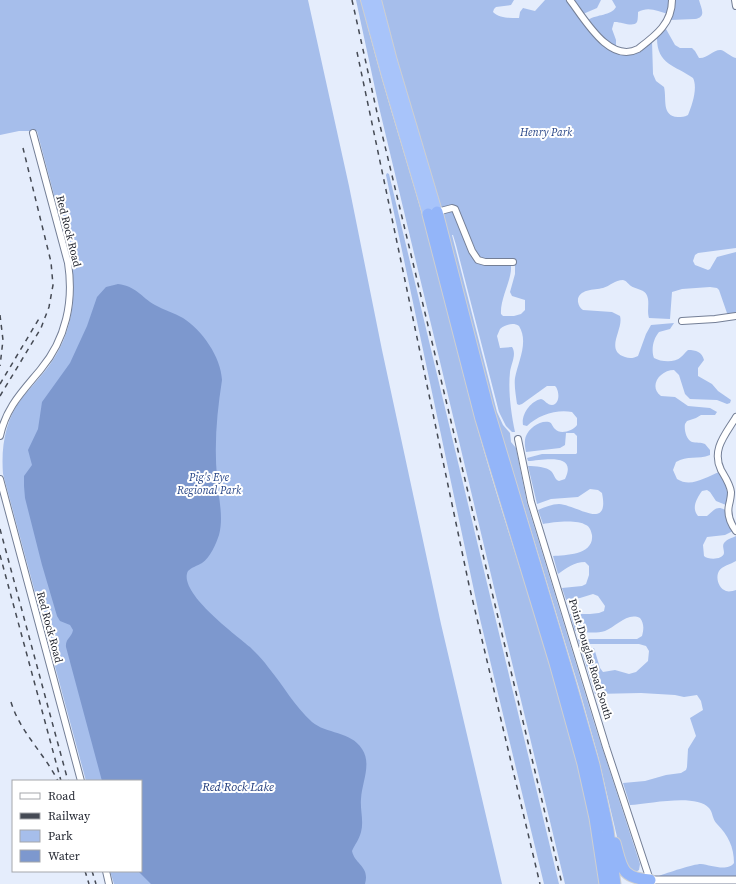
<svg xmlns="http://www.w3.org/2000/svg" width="736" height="884" font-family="'Source Serif 4',serif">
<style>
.green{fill:#a6beeb;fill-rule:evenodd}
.water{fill:#7d98ce}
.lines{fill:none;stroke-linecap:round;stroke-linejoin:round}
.minor-casing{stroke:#747f96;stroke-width:8}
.tertiary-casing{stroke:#747f96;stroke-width:9}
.trunk-casing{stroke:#cecfd1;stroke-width:12}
.motorway-casing{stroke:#cecfd1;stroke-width:13}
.minor{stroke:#fff;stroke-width:6}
.tertiary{stroke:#fff;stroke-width:7}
.trunk{stroke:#a8c4fa;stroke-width:10}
.motorway{stroke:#93b5f9;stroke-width:11}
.rail{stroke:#454a54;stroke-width:1.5;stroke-dasharray:5 5;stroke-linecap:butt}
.labels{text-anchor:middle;stroke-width:4;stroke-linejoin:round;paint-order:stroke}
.park-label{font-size:11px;font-style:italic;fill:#294788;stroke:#fff}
.street-label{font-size:11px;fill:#1f232d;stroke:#fff}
.water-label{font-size:12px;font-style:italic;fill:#1d397a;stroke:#fff}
</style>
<rect width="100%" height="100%" fill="#e5edfc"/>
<path class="green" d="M0,0H308L349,186L382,350L441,624L502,884H114L110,871H141V781H86L3,474C1,447 5,420 22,398C33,384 47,371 56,355C75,323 77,286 69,251L37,131H19L0,135Z
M356,0H361C379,75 403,147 424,221C447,306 466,391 491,475C526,591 567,706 591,825C595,844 597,864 600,884H565L379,107Z
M381,0H514L511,5L496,7L494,9L493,12C499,18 509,18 517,18H519L520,12L523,8L535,11L545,0H567L590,30L619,53L652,41L653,74L656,81L664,87C667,99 661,116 678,117C682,117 684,117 688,115C692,105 698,88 693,78C675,65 657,65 657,38L666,29L675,45L680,48H692L695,51L699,58C707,59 714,49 721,50C725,51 731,57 736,58V248L698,253L695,255L693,261L695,265L708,270L710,269L717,257L736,252V315L728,316L719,290L717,288L710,287L682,289L672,292L670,319L649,318C647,312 649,305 648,299C647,289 637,290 631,286C628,284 627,281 623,280C615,280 610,286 603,288C594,290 577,289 578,302C579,306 580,308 583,310L612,312L620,316C624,329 604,350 625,357C630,359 634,358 638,356L646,334L651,325L674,323L670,329L659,332C653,339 651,350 654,358C661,362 675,363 681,357C684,355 685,352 688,350C696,350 702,352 704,360L698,368V376L712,384L718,391L731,400L730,403L727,404L717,400L690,399L685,394L679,375L674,370C660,370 648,386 661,396L675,397L688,406L710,408L717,412L715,415H701L696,418L687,421L685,424C684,429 686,440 692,442C696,443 701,442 705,444L710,450V455C698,460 687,455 676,462L673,470L677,479C691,488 706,477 719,472C726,485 729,490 726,505L716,501L710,492L707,490L702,491C697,498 691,508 698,516H707C714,511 716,505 725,510L727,521L733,531L725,535L707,537L703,545L704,556C708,560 723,560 724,553C724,549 722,546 724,543C727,539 732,538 736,536V561C731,564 722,566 719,571C715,578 719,589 726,591C729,592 733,591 736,590V877L659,876C667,873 693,864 701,864C711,865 727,872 734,863C734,847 728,835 717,824C712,819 713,812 709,808C696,793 649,804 630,805L623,783L645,781L666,775L681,773L686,770L687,767L688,749L696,736L690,718L703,710L701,701L697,695L684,697L675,695L641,693L595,694L582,652L592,648H594L600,668L603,672L615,670L629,674L636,672L648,661L649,651L646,646L639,644H579L578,639H637L642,636C644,629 644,623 640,618C627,612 616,627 605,631C595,634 585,632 575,631L570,614H590L599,613L604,611L605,606L598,596L593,594L580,598L566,600L562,588L582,586L586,584L589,575V566L585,562C574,562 567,568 558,574L553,556C566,555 594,555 592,535C591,531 590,527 586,525C577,519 553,522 543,524L538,510C545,507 552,504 559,504C577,505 610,532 602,493L598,490L590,489L578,497L551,499L537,504L528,466C535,466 547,467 551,471C555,475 554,479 559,481L565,479C578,452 543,460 528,461L527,458L542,454H576L577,453V436L574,433H566L565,445L560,448L526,452C525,447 524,441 526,436C529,428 540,420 549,422C552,423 552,426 555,429C560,435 573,431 577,425V418L572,412C557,409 538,415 527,426L523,425C521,414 531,401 541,399C545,400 547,405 552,405C561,404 559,389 555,386H547L522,404L519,405L517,404C516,396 514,386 515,378C518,362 529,342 519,326C513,322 505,325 500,329L497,336L500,348L512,347C517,354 511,364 510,372C508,391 511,413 515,432H512L506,426L499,412L456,245L453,235H452L497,412L503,425L510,433L511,442L516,448L527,503L596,729L640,864L639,870L636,872H633L627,866L618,841L598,756L579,688L494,409L443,215L396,58ZM462,235H469L478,255L481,258L515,260V274L510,292L512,296L525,300V310L521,314L514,316H503L501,314C500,298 512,280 511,266C506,264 501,265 496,265C471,265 470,256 462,235Z
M572,0H601L597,8L583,14Z
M612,0H670L668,14C658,11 648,6 638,12C638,14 638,20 637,22C633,28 620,21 614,22L612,29L616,40V48L610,44L588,20C597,14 611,16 616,7Z
M674,0H699C701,8 707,17 695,19L670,20Z
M387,173L389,174L559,884H544L480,619L386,175Z"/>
<path class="water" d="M118,284C136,286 141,297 155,305C164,310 174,313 183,318C202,330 221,357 222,380C217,412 214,444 217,477C218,496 224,516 219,535C216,544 210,558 202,563C197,566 192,567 188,571C177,592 236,635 250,647C256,653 263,660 268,667C283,685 295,707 312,722C326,734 351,731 362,749C372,764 362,782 361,799C360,810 364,821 361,832C359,840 355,844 352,851C355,865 370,866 365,884H151L138,871H141V781H102L66,647C65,639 72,637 73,630L70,625L60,621L57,616L42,565L25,498L24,486V476L32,465L28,450L38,429L42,402L70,363L87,326L97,297L106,287Z"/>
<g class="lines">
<defs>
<path id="minor" d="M570,0C584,18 609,64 638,49C655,36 672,24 672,0
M735,0L736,6
M437,212L452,208L455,209L472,251L478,260L485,262H513
M682,321L715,319L736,316
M736,417C726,434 711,449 721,470C725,477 730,484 731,492C731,497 730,501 729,505C727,514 730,523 736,531
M0,436C6,407 23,391 41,369C66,339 74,301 68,263L33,133
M518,439L531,502L606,747L650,880
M0,479L81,781
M106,871L109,884"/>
<path id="tertiary" d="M650,884V880H736"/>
<path id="trunk" d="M366,0L387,76L428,214
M376,0L392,61L437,212"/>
<path id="motorway" d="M437,212L487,405L571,685L594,765L608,830L615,884
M428,214L481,419L555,663L583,764L595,818L605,884
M615,843C622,868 621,878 650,880"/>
</defs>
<use href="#minor" class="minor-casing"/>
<use href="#tertiary" class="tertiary-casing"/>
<use href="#trunk" class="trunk-casing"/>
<use href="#motorway" class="motorway-casing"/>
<use href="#minor" class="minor"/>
<use href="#tertiary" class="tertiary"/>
<use href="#trunk" class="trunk"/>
<use href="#motorway" class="motorway"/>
<path class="rail" d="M352,0L378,117L562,884
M357,52L469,585L540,884
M0,315L3,340L0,366
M0,384L40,317
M0,396L41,328L49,307L53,285L51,262L23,148
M0,529L68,781
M0,555L61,781
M11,702C20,732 44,753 58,781
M85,871L89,884
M92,871L96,884"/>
</g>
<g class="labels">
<g class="park-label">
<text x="546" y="136">Henry Park</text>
<text x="209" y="481">Pig's Eye<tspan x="209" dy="13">Regional Park</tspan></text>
</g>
<g class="street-label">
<text transform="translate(69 231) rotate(76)" y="4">Red Rock Road</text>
<text transform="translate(50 627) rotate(75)" y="4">Red Rock Road</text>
<text transform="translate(591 659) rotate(73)" y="4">Point Douglas Road South</text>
</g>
<g class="water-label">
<text x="238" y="791">Red Rock Lake</text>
</g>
</g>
<rect x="12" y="780" width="130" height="92" fill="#ffffff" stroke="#a5a7ab"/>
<rect x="20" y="793" width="20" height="6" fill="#ffffff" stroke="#a5a7ab"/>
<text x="48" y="800" font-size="12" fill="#1f232d">Road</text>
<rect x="20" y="813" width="20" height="6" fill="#454a54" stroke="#a5a7ab"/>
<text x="48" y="820" font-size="12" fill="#1f232d">Railway</text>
<rect x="20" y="830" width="20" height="12" fill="#a6beeb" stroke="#a5a7ab"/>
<text x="48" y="840" font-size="12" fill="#1f232d">Park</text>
<rect x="20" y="850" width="20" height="12" fill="#7d98ce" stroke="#a5a7ab"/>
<text x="48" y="860" font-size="12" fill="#1f232d">Water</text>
</svg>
